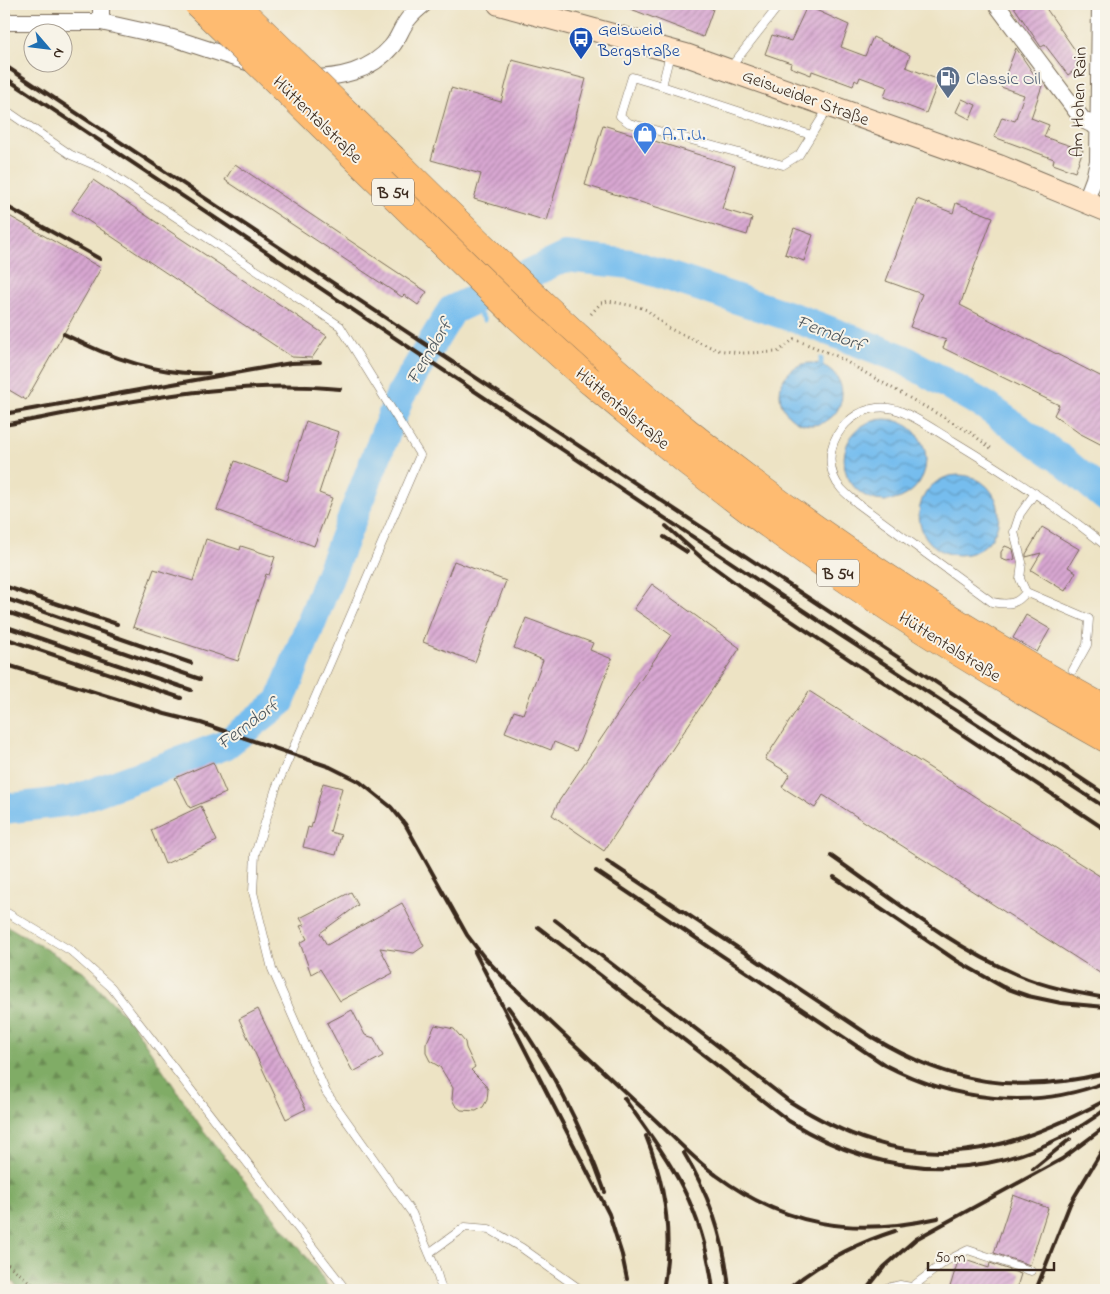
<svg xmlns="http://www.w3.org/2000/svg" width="1110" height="1294" font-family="'Indie Flower',sans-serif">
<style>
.forest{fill:url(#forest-firs);stroke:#5e6b42}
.water{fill:url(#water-waves);stroke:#587486}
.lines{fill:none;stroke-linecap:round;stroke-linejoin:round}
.stream{stroke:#76bdee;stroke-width:5}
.river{stroke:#76bdee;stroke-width:30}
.building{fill:url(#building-hatch)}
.service-casing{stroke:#796b58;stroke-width:9}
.minor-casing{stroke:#796b58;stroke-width:18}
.secondary-casing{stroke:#796b58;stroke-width:24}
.trunk-casing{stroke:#796b58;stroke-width:29}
.path{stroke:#796b58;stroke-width:3;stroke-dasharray:1 4;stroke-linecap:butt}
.service{stroke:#fff;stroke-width:8}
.minor{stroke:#fff;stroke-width:16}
.secondary{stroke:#ffe4c6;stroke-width:22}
.trunk{stroke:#febb71;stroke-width:28}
.rail{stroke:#3b2a1e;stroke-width:4}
.trunk-bridge-casing{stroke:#796b58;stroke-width:29;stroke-linecap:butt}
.trunk-bridge{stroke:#febb71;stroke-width:28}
.labels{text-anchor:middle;stroke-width:4;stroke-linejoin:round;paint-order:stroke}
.shield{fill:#f7f3e8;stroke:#73665b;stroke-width:1}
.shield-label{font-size:16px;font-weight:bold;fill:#3b2a1e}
.transit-label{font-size:18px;fill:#164399;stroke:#f7f3e8;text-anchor:start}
.service-label{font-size:18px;fill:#4e5e75;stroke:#f7f3e8;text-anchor:start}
.street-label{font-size:18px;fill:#3b2a1e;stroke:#f7f3e8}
.shop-label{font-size:18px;fill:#366cbe;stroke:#f7f3e8;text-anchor:start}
.water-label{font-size:19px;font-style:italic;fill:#4d565c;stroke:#f7f3e8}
</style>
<defs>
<pattern id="forest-firs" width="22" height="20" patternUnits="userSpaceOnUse" patternTransform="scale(1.25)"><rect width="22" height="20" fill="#80ac66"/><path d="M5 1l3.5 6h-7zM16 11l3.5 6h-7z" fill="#6a8c53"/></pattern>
<pattern id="water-waves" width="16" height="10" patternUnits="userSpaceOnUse" patternTransform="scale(1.25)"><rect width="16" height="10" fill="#76bdee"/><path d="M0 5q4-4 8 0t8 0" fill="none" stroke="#629ac0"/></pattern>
<pattern id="building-hatch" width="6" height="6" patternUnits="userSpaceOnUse" patternTransform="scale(1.25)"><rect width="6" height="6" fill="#d8a7d2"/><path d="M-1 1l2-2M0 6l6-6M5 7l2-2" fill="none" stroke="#b088aa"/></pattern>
</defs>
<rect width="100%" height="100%" fill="#f7f3e8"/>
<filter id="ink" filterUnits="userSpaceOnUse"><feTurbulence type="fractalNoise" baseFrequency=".02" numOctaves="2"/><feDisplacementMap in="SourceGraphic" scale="10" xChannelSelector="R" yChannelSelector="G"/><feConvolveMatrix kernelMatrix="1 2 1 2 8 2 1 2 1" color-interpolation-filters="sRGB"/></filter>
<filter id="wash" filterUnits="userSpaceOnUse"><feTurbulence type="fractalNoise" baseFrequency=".0096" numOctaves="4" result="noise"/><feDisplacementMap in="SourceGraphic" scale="20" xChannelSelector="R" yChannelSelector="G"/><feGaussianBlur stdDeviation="1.12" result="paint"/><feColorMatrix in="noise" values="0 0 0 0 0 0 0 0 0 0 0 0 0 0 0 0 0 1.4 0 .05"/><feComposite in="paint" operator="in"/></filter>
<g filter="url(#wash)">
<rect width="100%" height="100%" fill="#ede3c4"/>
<path class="forest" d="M4,924L82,971L131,1022L203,1130L314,1266L330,1290H21L4,1274Z"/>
<path class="water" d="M780 394a31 31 0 1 1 62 0a31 31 0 1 1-62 0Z
M844 460a41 41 0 1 1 82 0a41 41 0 1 1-82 0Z
M919 515a40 40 0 1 1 80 0a40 40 0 1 1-80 0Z"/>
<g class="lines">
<path class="stream" d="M471,302L484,320
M821,328V341
M821,359V364"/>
<path class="river" d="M4,809L71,801L225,745L280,702L400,396L452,310L565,257L631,264L801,320L903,359L986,406L1062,460L1106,497"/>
</g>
<g id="blocks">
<path class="building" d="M618,4H699L713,9L703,37Z
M1012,4H1043L1084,63L1068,75L1045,45L1041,47Z
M807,6L849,25L841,47L865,56L873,37L910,55L906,67L939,80L926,113L884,97L887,87L860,77L858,82L855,80L853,86L812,71L811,75L790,67L791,63L765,54L772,35L791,41Z
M1016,48L1042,86L1031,118L1049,125L1044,137L1083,150L1075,172L1053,164L1054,159L994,137L1002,117L1015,121L1024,95L1001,87Z
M512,60L586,79L547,221L474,199L481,174L431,160L451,88L501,102Z
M962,99L976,105L970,119L956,112Z
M603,125L735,166L722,209L752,218L747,235L585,185Z
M235,164L427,292L418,305L404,295L402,297L225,180Z
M93,180L327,336L312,358L292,357L72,210Z
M917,199L953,213L956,203L993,217L960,305L1106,379V447L1079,433L1054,415L1059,405L943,348L946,340L910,327L922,294L886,281Z
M4,213L101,268L26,400L4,387Z
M794,228L813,235L804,261L785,254Z
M306,421L339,432L319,493L332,498L314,546L217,510L235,461L287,481Z
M1042,527L1079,549L1068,567L1076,572L1065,591L1031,570L1041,553L1026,557V554Z
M206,539L240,550L241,546L275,557L269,575L266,574L238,661L133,627L154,569L193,581Z
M1005,546L1013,549L1015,559L1007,561L1001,559V552Z
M454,561L506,581L475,662L423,642Z
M652,584L740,648L604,851L552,815L559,801L671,635L634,609Z
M1026,615L1050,629L1037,652L1013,638Z
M526,618L593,643L590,650L612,659L576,751L554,742L551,750L505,732L514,711L523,714L543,660L514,648Z
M809,691L1106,880V977L823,795L815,808L782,787L790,774L765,759Z
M213,762L226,793L190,808L175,778Z
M323,783L342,788L330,832L341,835L336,855L303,847L308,827L311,828Z
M201,806L217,841L165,864L151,830Z
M351,892L358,905L320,933L327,945L402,903L424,946L414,953L380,948L393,973L340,1001L320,969L311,974L300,943L307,939L300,926L304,925L300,918Z
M258,1009L306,1109L286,1119L239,1019Z
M352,1010L365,1035L374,1038L383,1056L353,1072L327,1023Z
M435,1025L454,1029L465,1042L466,1048L475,1067L471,1070L485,1084L488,1090L487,1100L483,1107L476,1111L461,1110L455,1105L452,1099L453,1088L440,1067L430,1061L426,1053V1044Z
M1013,1195L1048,1208L1030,1265L994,1253Z
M962,1259L989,1268L990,1263L1021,1274L1016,1290H949L958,1261Z"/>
</g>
</g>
<g filter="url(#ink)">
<use href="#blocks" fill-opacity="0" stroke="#796b58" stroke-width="1"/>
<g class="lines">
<defs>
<path id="service" d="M670,54L662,86L632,77L620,116L629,123L783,165L799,155L828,108
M730,68L780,4
M662,86L811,135
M4,109L71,155L102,168L340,326L420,455L276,788L255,854L253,892L272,969L326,1092L412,1213L435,1267L442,1290
M1035,493L1020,514L1014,532L1022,562L1020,579L1026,592L1089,619L1087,645L1073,670
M1026,592C1017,605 1007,605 992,602L857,503C848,495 838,488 834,477C818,438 860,395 900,411C918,418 936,431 953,441C1006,473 1058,507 1106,546
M4,911L71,951L111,987L346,1290
M429,1253L465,1227L489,1229L522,1248L581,1290
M912,1287L946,1261L968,1250L1031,1271
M879,1290L900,1285L928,1290"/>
<path id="minor" d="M996,4L1083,120L1099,128
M4,22H101L173,38L253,64
M101,22V4
M308,78C339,78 370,72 392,46C399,38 402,25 410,17C414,12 419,8 424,4
M1086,200L1094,179L1098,161L1100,4"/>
<path id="secondary" d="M499,4L686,55L728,70L999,166L1106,210"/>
<path id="trunk" d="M393,159C488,253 583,347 686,431C817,537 959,629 1106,710
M589,380C641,423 693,468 747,508C861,594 982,669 1106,738"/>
</defs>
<use href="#service" class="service-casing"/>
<use href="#minor" class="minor-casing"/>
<use href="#secondary" class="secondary-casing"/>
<use href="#trunk" class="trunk-casing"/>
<path class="path" d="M591,314L601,303L608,301L639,307L647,310L668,328L717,350L740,353L778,352L794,339L836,356L971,433L992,449
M4,1261L39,1290"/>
<use href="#service" class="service"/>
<use href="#minor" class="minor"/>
<use href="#secondary" class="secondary"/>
<use href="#trunk" class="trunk"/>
<path class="rail" d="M4,65L1106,795
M4,77L837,633L1106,808
M4,205L100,259
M64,334C108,357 159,376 209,373
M4,414L291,363L320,362
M4,425C113,405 227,378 340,389
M666,526L704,560L745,590L1106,830
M664,537L687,552
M4,586L117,624
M4,598L191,663
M4,611L200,679
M4,626L191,690
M4,638L181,698
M4,664L165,714L201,723L330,767L360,782L391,807L405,824L467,935L483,956L507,981C555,1026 603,1072 651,1116C673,1136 692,1158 716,1175C786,1227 854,1237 938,1218
M831,856C890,897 952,947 1018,975C1045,987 1077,993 1106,998
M607,861L872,1037C950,1084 1017,1095 1106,1073
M596,871L885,1065C954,1101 1033,1111 1106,1082
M834,877L957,961L1003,987L1028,996L1061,1003L1106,1007
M555,920L789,1101C906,1175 988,1163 1106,1100
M538,927L789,1121C892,1186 1008,1183 1106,1109
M475,952L609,1214L622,1255L627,1279
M508,1007C549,1063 582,1127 605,1192
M624,1098C672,1165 703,1206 713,1290
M646,1136C666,1186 673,1238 663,1290
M684,1153C710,1196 725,1239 729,1290
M1033,1169L1070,1139
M787,1290C820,1262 854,1244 895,1231
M866,1290L884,1267L916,1239L1062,1159L1106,1126
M1036,1290L1070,1204L1106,1144"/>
<defs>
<path id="trunk-bridge" d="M198,4L518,316L589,380
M234,4L393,159"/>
</defs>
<use href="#trunk-bridge" class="trunk-bridge-casing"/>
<use href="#trunk-bridge" class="trunk-bridge"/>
</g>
</g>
<defs>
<symbol id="bus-pin" viewBox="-11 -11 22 30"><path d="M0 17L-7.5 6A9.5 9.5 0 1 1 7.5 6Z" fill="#1a4fb4" stroke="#f7f3e8"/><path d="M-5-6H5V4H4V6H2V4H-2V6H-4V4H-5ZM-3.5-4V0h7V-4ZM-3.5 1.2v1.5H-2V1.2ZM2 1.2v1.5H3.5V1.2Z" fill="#fff"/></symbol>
<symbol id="fuel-pin" viewBox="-11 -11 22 30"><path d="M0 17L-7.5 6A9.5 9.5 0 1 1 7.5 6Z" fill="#5c6f8a" stroke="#f7f3e8"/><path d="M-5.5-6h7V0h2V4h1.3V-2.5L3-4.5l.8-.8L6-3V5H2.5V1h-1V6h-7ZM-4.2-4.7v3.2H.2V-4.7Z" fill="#fff"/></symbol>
<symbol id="shop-pin" viewBox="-11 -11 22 30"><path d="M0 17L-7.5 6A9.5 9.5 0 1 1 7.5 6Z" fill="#3f7fe0" stroke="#f7f3e8"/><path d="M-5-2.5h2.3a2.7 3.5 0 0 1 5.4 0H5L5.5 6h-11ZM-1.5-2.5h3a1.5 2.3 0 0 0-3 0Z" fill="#fff"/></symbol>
</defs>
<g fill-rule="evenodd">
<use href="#bus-pin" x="567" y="25" width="28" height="38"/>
<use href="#fuel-pin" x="934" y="64" width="28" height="38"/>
<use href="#shop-pin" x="631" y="120" width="28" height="38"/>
</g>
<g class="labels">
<g class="shield">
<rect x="372" y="178.5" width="42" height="27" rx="4"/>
<rect x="817" y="559.5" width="42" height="27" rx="4"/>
</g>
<g class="shield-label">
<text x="393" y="198">B 54</text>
<text x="838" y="579">B 54</text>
</g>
<g class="transit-label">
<text x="598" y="35">Geisweid<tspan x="598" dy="21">Bergstraße</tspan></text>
</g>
<g class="service-label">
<text x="966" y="84">Classic Oil</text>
</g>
<g class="street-label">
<text transform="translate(806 97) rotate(20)" y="6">Geisweider Straße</text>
<text transform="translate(1078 102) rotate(-88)" y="6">Am Hohen Rain</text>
<text transform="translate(318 119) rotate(44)" y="6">Hüttentalstraße</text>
<text transform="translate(623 408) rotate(40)" y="6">Hüttentalstraße</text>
<text transform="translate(950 646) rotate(32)" y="6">Hüttentalstraße</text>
</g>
<g class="shop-label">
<text x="662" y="140">A.T.U.</text>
</g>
<g class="water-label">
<text transform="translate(831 332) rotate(21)" y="7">Ferndorf</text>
<text transform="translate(428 351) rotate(-59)" y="7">Ferndorf</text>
<text transform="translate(247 723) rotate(-37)" y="7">Ferndorf</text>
</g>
</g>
<rect width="1110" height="1294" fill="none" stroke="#f7f3e8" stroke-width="20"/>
<g transform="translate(48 48) rotate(118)"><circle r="24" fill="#f7f3e8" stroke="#aca397"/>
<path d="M0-4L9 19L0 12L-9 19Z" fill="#1f6fb2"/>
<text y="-8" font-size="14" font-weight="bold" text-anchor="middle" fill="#3b2a1e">N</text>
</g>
<path d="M928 1262v8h126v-8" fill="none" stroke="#3b2a1e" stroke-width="2.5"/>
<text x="935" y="1262" font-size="15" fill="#3b2a1e" stroke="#f7f3e8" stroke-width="4" paint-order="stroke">50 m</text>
</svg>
